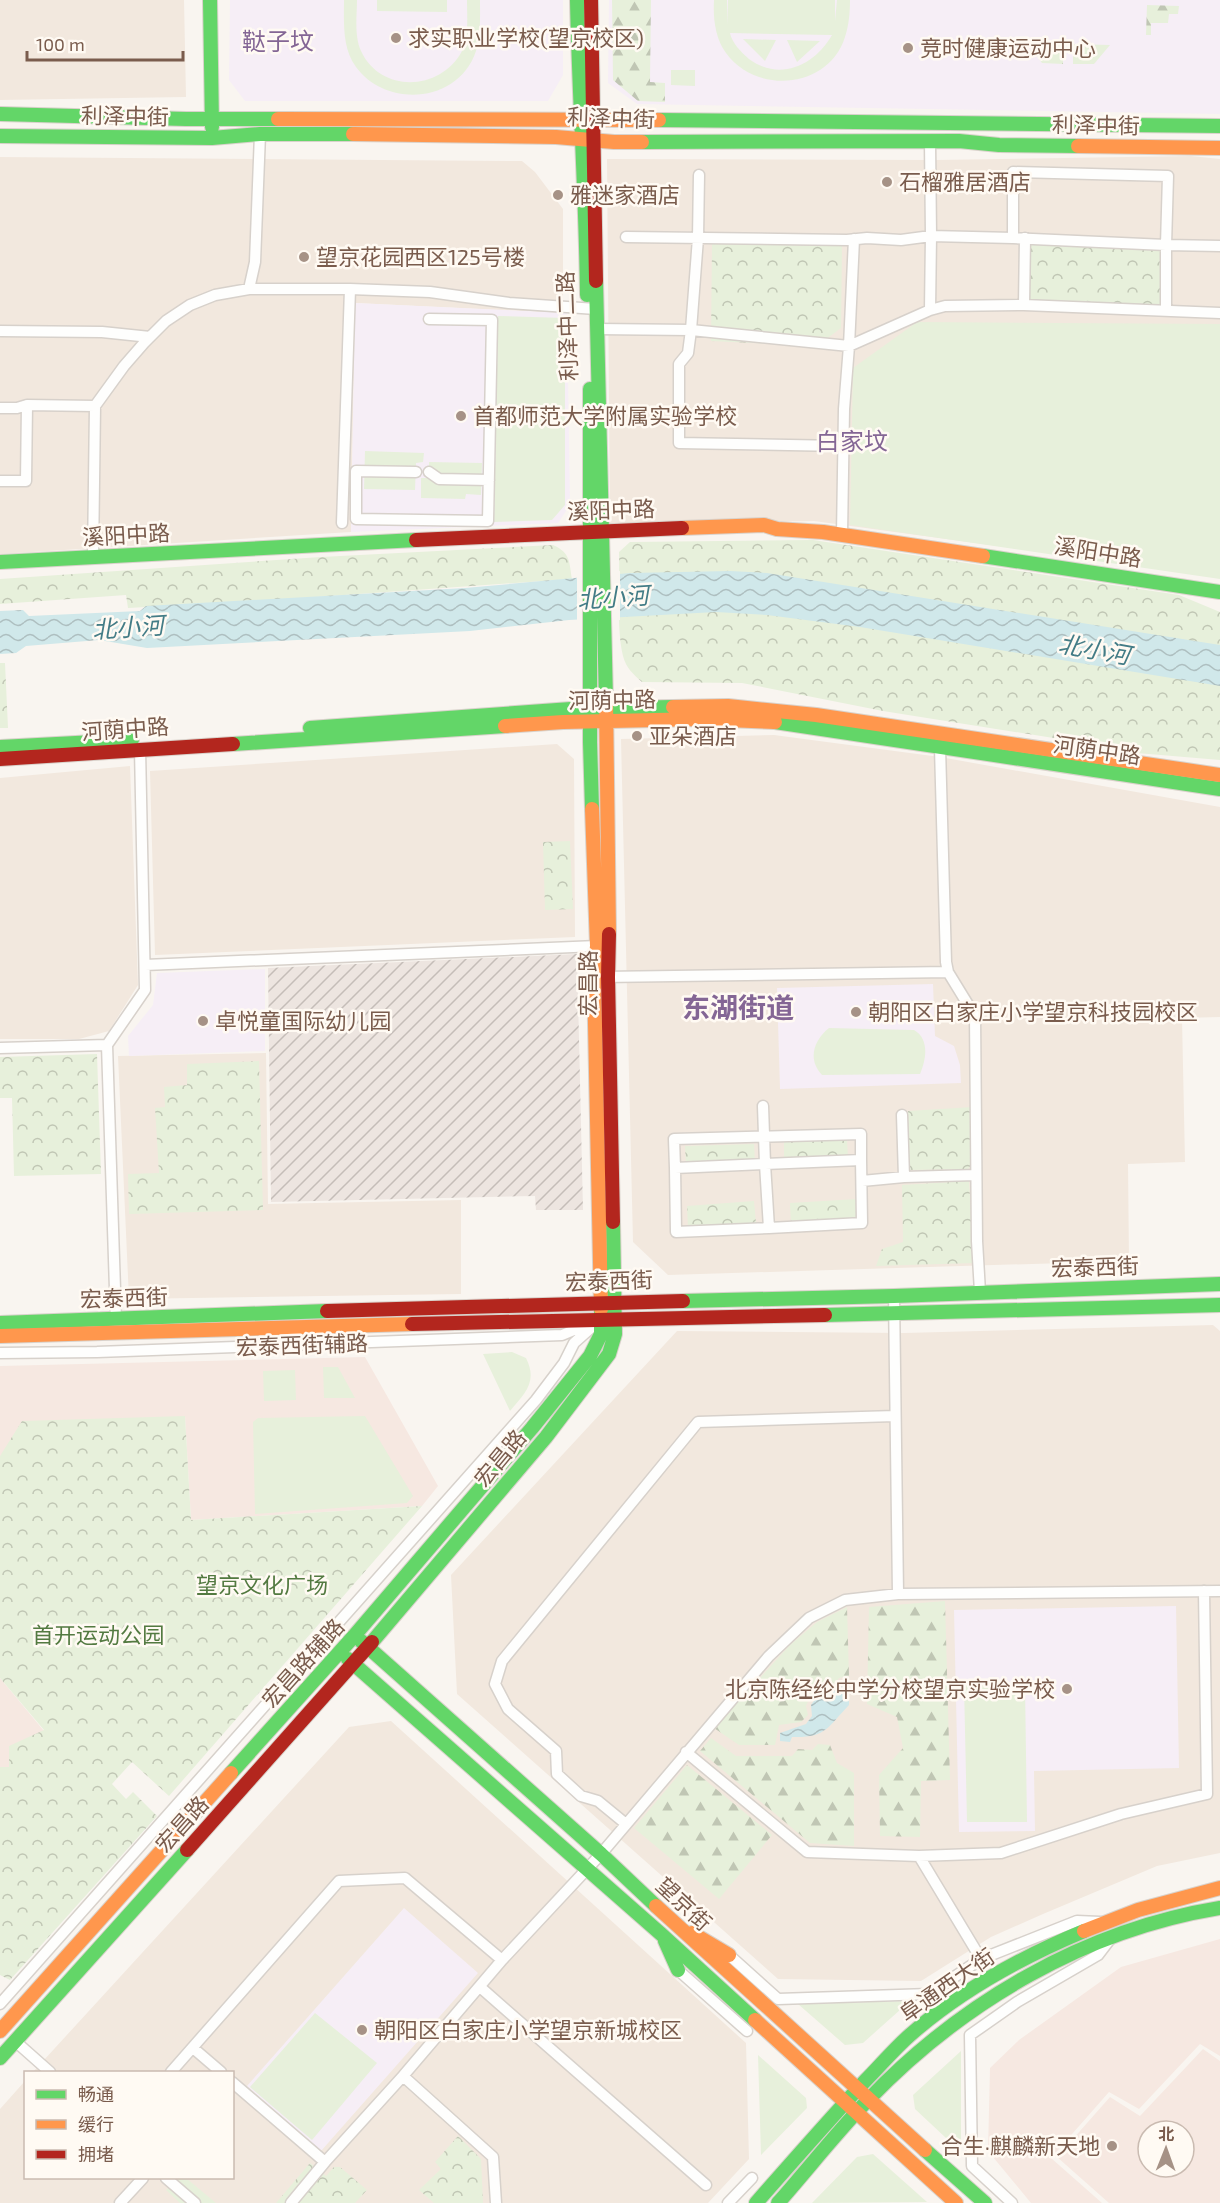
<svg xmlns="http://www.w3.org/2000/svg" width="1220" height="2203" font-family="'Exo 2','Noto Sans SC',sans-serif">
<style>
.residential{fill:#f2e8de}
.commercial{fill:#f6e8e1;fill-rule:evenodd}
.industrial{fill:url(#industrial-furrows)}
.education{fill:#f6eef6}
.green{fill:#e7f0db;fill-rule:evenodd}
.forest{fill:url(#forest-firs)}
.park{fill:url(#park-crowns)}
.water{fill:url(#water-waves)}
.pier{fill:#f9f5f0}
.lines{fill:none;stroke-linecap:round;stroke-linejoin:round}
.street-casing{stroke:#d7d1cb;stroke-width:13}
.fast-casing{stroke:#d9d2cb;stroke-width:16}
.slow-casing{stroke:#d9d2cb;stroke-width:16}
.jam-casing{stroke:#d9d2cb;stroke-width:16}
.street{stroke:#fefefd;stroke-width:10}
.fast{stroke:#63d668;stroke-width:14}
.slow{stroke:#ff974d;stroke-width:14}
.jam{stroke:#b3261e;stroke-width:14}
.poi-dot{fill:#a69286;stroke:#fffaf3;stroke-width:2}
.labels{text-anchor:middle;stroke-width:5;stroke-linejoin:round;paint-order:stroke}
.poi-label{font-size:22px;fill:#7a5c4d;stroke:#fffaf3;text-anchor:start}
.street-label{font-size:22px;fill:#7a5c4d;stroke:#fffaf3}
.park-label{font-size:22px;fill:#537a41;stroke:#fffaf3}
.neighbourhood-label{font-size:24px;fill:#846695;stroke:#fffaf3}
.water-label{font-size:24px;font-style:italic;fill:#437c86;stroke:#fffaf3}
.district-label{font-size:28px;font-weight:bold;fill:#846695;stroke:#fffaf3}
</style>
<defs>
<pattern id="industrial-furrows" width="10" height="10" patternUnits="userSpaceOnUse" patternTransform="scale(1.5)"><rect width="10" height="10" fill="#ede5e0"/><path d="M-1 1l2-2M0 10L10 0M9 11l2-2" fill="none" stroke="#c5bdb8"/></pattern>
<pattern id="forest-firs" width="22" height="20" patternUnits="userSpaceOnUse" patternTransform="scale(1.5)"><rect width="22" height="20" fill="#e7f0db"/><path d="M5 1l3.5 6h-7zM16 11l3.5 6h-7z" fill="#c0c6b4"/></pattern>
<pattern id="park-crowns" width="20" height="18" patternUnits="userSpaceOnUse" patternTransform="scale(1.5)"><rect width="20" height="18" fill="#e7f0db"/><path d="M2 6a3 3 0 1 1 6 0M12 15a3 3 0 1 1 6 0" fill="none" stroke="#c0c6b4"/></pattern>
<pattern id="water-waves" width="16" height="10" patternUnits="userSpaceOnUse" patternTransform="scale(1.5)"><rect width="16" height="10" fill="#d0e8ea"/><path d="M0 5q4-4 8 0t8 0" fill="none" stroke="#aebfc0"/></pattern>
</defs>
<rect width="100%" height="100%" fill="#f9f5f0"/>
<path class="residential" d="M0,0H184L186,97L0,100Z
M1191,156L1220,159V576L814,521L610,524L607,159L936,160Z
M0,157L522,161L535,172L563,209V313L355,303L351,532L0,554Z
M774,735L940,757L1220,807V1017L1182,1018L1185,1162L1128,1164L1129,1261L668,1275L633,1242L621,739Z
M557,744L574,759L575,937L155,955L150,771Z
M130,766L138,985L109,1031L79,1039H0V778Z
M266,1053L268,1204L461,1200V1294L129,1299L118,1056Z
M1213,1325L1220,1331V1853L1157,1866L1043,1914L991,1937L921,1981L778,1979L457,1694L451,1575L677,1331L904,1333Z
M391,1721L746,2043L749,2159L708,2203H0V2109L25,2081L26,2178H232V2072H33L349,1727Z"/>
<path class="commercial" d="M365,1357L438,1486L422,1506L191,1520L185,1416L0,1456V1366Z
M0,1678L44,1731L9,1767H0Z
M1220,1939V2056L1200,2044L1139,2109L1109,2092L1051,2158L1102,2203H1031L988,2151L990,2068L1019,2040L1121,1967Z
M1203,2049L1220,2061V2203H1109L1057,2157L1110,2097L1140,2116ZM1148,2131H1184V2167H1148Z"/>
<path class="industrial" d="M577,954L583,1210H536L535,1196L271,1202L268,968Z"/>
<path class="education" d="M230,0H563V75L548,101H245L229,80Z
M609,0H1220V114L637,104L608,83Z
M355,303L567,313L570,505L558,523L351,532Z
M265,969V1051L129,1056L128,1036L153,1005L157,973Z
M933,984L935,1036L954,1046L960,1065L961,1083L780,1089L777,988Z
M1176,1606L1179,1768L1034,1771L1035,1831L959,1832L954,1610Z
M404,1908L478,1973L321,2151L247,2086Z"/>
<path class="green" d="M344,0H357C357,16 354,35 361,51C381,94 441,91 462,51C469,36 467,16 467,0H480C480,17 481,34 476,51C459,103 387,109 356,67C342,48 344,23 344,0Z
M377,0H447V12L377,11Z
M714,0H727V25L728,0H835V21L837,0H850C850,12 849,25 845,37C829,89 756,95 726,53C715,38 713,18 714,0ZM730,33L831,35H832C815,65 780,82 749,59C741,52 732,43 730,33Z
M743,39L776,40L765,61Z
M787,40L820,41L797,62Z
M671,70H695V86L671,85Z
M498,316L565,318V505L552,520L494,522Z
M917,322L1220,324V579L850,525L853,368Z
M365,451L424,453L423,462L416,463L415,490L364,489Z
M429,462L482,463L481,495L466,494L465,499L421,498V478H429Z
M829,1028L914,1030C930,1039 926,1060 920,1074L822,1075C807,1059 814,1040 829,1028Z
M512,1352L526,1358C538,1382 525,1393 510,1411L483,1354Z
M323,1367H338L355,1398H324Z
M295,1370L296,1400L264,1401L263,1371Z
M365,1416L413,1496L407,1503L255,1514L253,1422L258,1418Z
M964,1685H1025L1027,1822H967Z
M910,2001L863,2043L845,2045L798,2004Z
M315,2013L377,2063L312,2140L250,2087Z
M961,2051V2152L915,2109L913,2095Z
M758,2055L806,2098L807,2108L761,2155Z
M873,2154L927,2202L812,2203L857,2157Z"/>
<path class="forest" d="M612,0H651L650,82L665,83V102L638,101L613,80Z
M1147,5L1179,6L1178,14H1169L1168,23H1151V35H1146Z
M1027,43L1063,44V64L1042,63Z
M1073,44L1110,45L1094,64H1073Z
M945,1601L950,1780L921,1781L920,1837L880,1836L879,1775L903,1748L897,1717L867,1704L869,1607Z
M847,1607L849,1676L839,1678L831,1688L812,1692L806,1706L808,1715L801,1722L779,1725L775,1745H739L714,1728L790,1645L817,1622Z
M711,1738L736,1756H792L798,1749L812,1750L818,1744L830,1745L837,1763L854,1773V1846L810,1843L700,1751Z
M687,1765L772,1835L719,1899L634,1828Z"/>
<path class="park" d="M712,244L842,246L841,328L817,346L711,341Z
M1026,244L1165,246L1164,308L1025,302Z
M813,540L1179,595L1220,612V760L1125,752L1066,740L883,711L742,683L642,682C634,675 626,668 623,656C616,628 620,582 619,552L630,542Z
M553,545C571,553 569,562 572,579L274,600L128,608L126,595L0,604V579L321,557Z
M0,663H5L8,728H0Z
M570,841L573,909L545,910L543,842Z
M97,1054L101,1174L14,1176L12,1098H0V1057Z
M259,1061L263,1210L129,1214L128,1174L159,1173L155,1108L165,1107L164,1087L187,1085V1064Z
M973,1107V1163L968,1169L909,1170L908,1111Z
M847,1140L848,1157L784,1160V1142Z
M754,1144L755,1162L686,1165L685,1146Z
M969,1181L974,1263L876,1266L882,1249L903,1242L902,1185Z
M857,1199L858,1221L791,1225L790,1203Z
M754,1201L756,1223L688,1228L687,1206Z
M185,1416L191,1520L422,1506L169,1796L132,1762L112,1784L126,1799L133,1792L157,1816L10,1980L0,1975V1767H9V1746L44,1730L0,1678V1456L22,1421Z
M458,2136L481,2159L483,2203H434L419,2190L441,2169L435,2162Z
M310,2163L326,2176L334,2167H340L367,2190L355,2203H276Z
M178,2178H186L216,2203H180L166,2190Z"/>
<path class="water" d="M730,571L767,573L1220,645V686L860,627L767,615L716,612L569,620L470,631L147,648L99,640L26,646L16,653L0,654V611L23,610L29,616L140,611L146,606L465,588L630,573Z
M849,1680V1705C827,1728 826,1738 792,1737L790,1742L780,1741V1733L806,1724L812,1716L811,1705L817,1696L831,1694L843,1681Z"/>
<path class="pier" d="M620,571V620L577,623V576Z"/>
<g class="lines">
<defs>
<path id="street" d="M699,175L698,238L691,330L688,353L679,364V443L842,446
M626,237L847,240L867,238L901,240L931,236L930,142
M1013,238V172L1168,176L1166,245L1220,246
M249,289L255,262L260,134
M1024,305L1025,238
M930,310L931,236L1013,238L1166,245V311
M597,329L691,330L849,346L854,239
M0,331L102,332L150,337
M0,408H17L27,405L95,406
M416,472L356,471V519L488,521L492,320L429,319
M429,472L439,479L489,480
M0,481H26L27,405
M342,523L350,289
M842,535L844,409L849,346L930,310L945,306L1024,305L1220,313
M93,558L95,406L124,366L144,343L166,321L190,305L215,295L249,289H350L430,292L509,303L596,309
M940,748L946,962L948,972L975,1016L977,1241L980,1292
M145,965L597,946
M603,977L948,972
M0,1048L107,1045
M763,1106L765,1164L675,1168L676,1232L769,1228
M902,1115L904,1177
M861,1160L862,1223L769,1228L765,1164Z
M675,1168L674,1139L861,1134V1160
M862,1181L904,1177L976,1175
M894,1296L898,1594
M116,1320L107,1045L145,990L140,749
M0,1353L97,1352L562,1335L591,1323
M686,1752L807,1852L919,1856L1001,1853L1121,1814L1207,1794L1204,1591
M626,1824L598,1801L581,1796L557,1774L556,1751L508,1709L495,1684L502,1661L698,1422L895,1416
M919,1856L981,1959
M729,1955L778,1999L929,1994L981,1959L1077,1921L1100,1922
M678,1970L747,2031
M480,1987L706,2185
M0,2004L536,1400L564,1363L574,1343L601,1319
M15,2041L50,2072
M193,2048L221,2072
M171,2072L339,1881L405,1878L502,1960
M403,2076L493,2157L496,2203
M232,2082L325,2162L403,2076L502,1960L601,1854L769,1656L809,1618L845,1600L898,1594L1220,1591
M166,2178L195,2203
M120,2203L143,2178
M291,2203L325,2162
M728,2203L752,2178
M1012,2203L972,2166L970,2035L1017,2002L1098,1955L1111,1938"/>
<path id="fast" d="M210,0L212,127
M577,0C579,98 586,197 587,295
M0,114L186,119H278
M659,120L1220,126
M0,136L212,138L260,134H353
M642,142L959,141L999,145L1078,146
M596,281L606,700
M590,389V742L592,809
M983,556L1220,592
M0,562L416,540
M775,722L1220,789
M310,728L571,709L673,707
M233,744L505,726
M0,747L132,740
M683,1301L894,1296L1220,1284
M825,1315L1220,1305
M0,1323L327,1311
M361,1641L601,1854L656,1906
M372,1642L546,1437L609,1354L615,1334L613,1222
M348,1659L661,1934L755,2020
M231,1773L354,1636L532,1428L590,1356L601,1334V1309
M665,1941L678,1970
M0,2058L187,1850
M925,2150L985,2203
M756,2203C792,2162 828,2121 865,2081C880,2066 894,2049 910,2035C961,1990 1022,1957 1084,1931
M778,2203C808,2169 836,2133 868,2100C962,2002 1085,1930 1220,1908"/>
<path id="slow" d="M278,119L659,120
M353,134L556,137L614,142H642
M1078,146L1220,148
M682,528L764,525L777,529L823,532L983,556
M606,700L609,934
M673,707L728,706L816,715L1220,775
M505,726L563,722L702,719L775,722
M592,809L597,946L594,977L601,1309
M0,1336L412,1324
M656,1906L925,2150
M1084,1931L1138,1910L1220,1888
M692,1933L729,1955
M755,2020L956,2203
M0,2031L231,1773"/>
<path id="jam" d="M591,0L596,281
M416,540L682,528
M0,759L233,744
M609,934L608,977L613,1222
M327,1311L683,1301
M412,1324L825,1315
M187,1850L372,1642"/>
</defs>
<use href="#street" class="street-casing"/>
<use href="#fast" class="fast-casing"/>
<use href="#slow" class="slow-casing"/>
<use href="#jam" class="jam-casing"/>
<use href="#street" class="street"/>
<use href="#fast" class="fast"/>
<use href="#slow" class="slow"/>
<use href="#jam" class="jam"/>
</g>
<g class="poi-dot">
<circle cx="396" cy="38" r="6"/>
<circle cx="908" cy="48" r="6"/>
<circle cx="887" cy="182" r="6"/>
<circle cx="558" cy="195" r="6"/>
<circle cx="304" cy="257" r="6"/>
<circle cx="461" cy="416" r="6"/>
<circle cx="637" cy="736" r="6"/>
<circle cx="856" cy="1012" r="6"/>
<circle cx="203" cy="1021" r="6"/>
<circle cx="1067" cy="1689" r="6"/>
<circle cx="362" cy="2030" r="6"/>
<circle cx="1112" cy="2146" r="6"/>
</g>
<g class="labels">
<g class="poi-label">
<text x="408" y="46">求实职业学校(望京校区)</text>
<text x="920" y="56">竞时健康运动中心</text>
<text x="899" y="190">石榴雅居酒店</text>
<text x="570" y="203">雅迷家酒店</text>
<text x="316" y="265">望京花园西区125号楼</text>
<text x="473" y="424">首都师范大学附属实验学校</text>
<text x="649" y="744">亚朵酒店</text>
<text x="868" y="1020">朝阳区白家庄小学望京科技园校区</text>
<text x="215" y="1029">卓悦童国际幼儿园</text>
<text x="1055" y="1697" text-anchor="end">北京陈经纶中学分校望京实验学校</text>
<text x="374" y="2038">朝阳区白家庄小学望京新城校区</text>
<text x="1100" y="2154" text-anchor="end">合生·麒麟新天地</text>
</g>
<g class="street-label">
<text transform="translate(125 116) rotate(1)" y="8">利泽中街</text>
<text transform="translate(611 118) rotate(2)" y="8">利泽中街</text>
<text transform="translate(1096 125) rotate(1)" y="8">利泽中街</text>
<text transform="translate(567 326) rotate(-92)" y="8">利泽中二路</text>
<text transform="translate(611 510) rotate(-2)" y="8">溪阳中路</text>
<text transform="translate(126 535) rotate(-3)" y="8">溪阳中路</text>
<text transform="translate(1098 552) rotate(9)" y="8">溪阳中路</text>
<text transform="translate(612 700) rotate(-1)" y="8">河荫中路</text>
<text transform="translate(125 729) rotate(-4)" y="8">河荫中路</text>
<text transform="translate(1097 750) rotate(8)" y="8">河荫中路</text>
<text transform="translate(588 983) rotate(-90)" y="8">宏昌路</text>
<text transform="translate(1095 1267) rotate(-2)" y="8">宏泰西街</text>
<text transform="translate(609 1281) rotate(-2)" y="8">宏泰西街</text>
<text transform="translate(124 1298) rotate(-2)" y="8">宏泰西街</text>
<text transform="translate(302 1345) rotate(-2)" y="8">宏泰西街辅路</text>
<text transform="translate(500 1458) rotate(-50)" y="8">宏昌路</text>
<text transform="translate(303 1663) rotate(-48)" y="8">宏昌路辅路</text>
<text transform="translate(182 1824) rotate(-48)" y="8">宏昌路</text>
<text transform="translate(684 1904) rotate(43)" y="8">望京街</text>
<text transform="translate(947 1985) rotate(-35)" y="8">阜通西大街</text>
</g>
<g class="park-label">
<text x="262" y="1593">望京文化广场</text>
<text x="98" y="1643">首开运动公园</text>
</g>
<g class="neighbourhood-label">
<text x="278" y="50">鞑子坟</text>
<text x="852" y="450">白家坟</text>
</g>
<g class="water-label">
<text transform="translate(613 598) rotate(-4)" y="8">北小河</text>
<text transform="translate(128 628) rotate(-4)" y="8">北小河</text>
<text transform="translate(1094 650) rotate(10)" y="8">北小河</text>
</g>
<g class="district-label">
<text x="738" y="1018">东湖街道</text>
</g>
</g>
<rect x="24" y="2071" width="210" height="108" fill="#fffaf3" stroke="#cabbb1" stroke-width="1.5"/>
<rect x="36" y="2090" width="30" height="9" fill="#63d668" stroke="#cabbb1" stroke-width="1.5"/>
<text x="78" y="2101" font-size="18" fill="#7a5c4d">畅通</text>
<rect x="36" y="2120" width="30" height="9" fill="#ff974d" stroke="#cabbb1" stroke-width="1.5"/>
<text x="78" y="2131" font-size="18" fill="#7a5c4d">缓行</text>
<rect x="36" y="2150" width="30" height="9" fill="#b3261e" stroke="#cabbb1" stroke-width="1.5"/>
<text x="78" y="2161" font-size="18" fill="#7a5c4d">拥堵</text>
<g transform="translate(1166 2149) rotate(1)"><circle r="28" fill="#fffaf3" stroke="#cabbb1" stroke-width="1.5"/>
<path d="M0-4.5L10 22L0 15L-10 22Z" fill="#a69286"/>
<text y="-9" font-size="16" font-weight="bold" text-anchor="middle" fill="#7a5c4d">北</text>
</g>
<path d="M27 51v9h156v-9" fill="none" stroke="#7a5c4d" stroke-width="3"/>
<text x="36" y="51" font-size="18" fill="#7a5c4d" stroke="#fffaf3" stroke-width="4.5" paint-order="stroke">100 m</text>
</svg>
